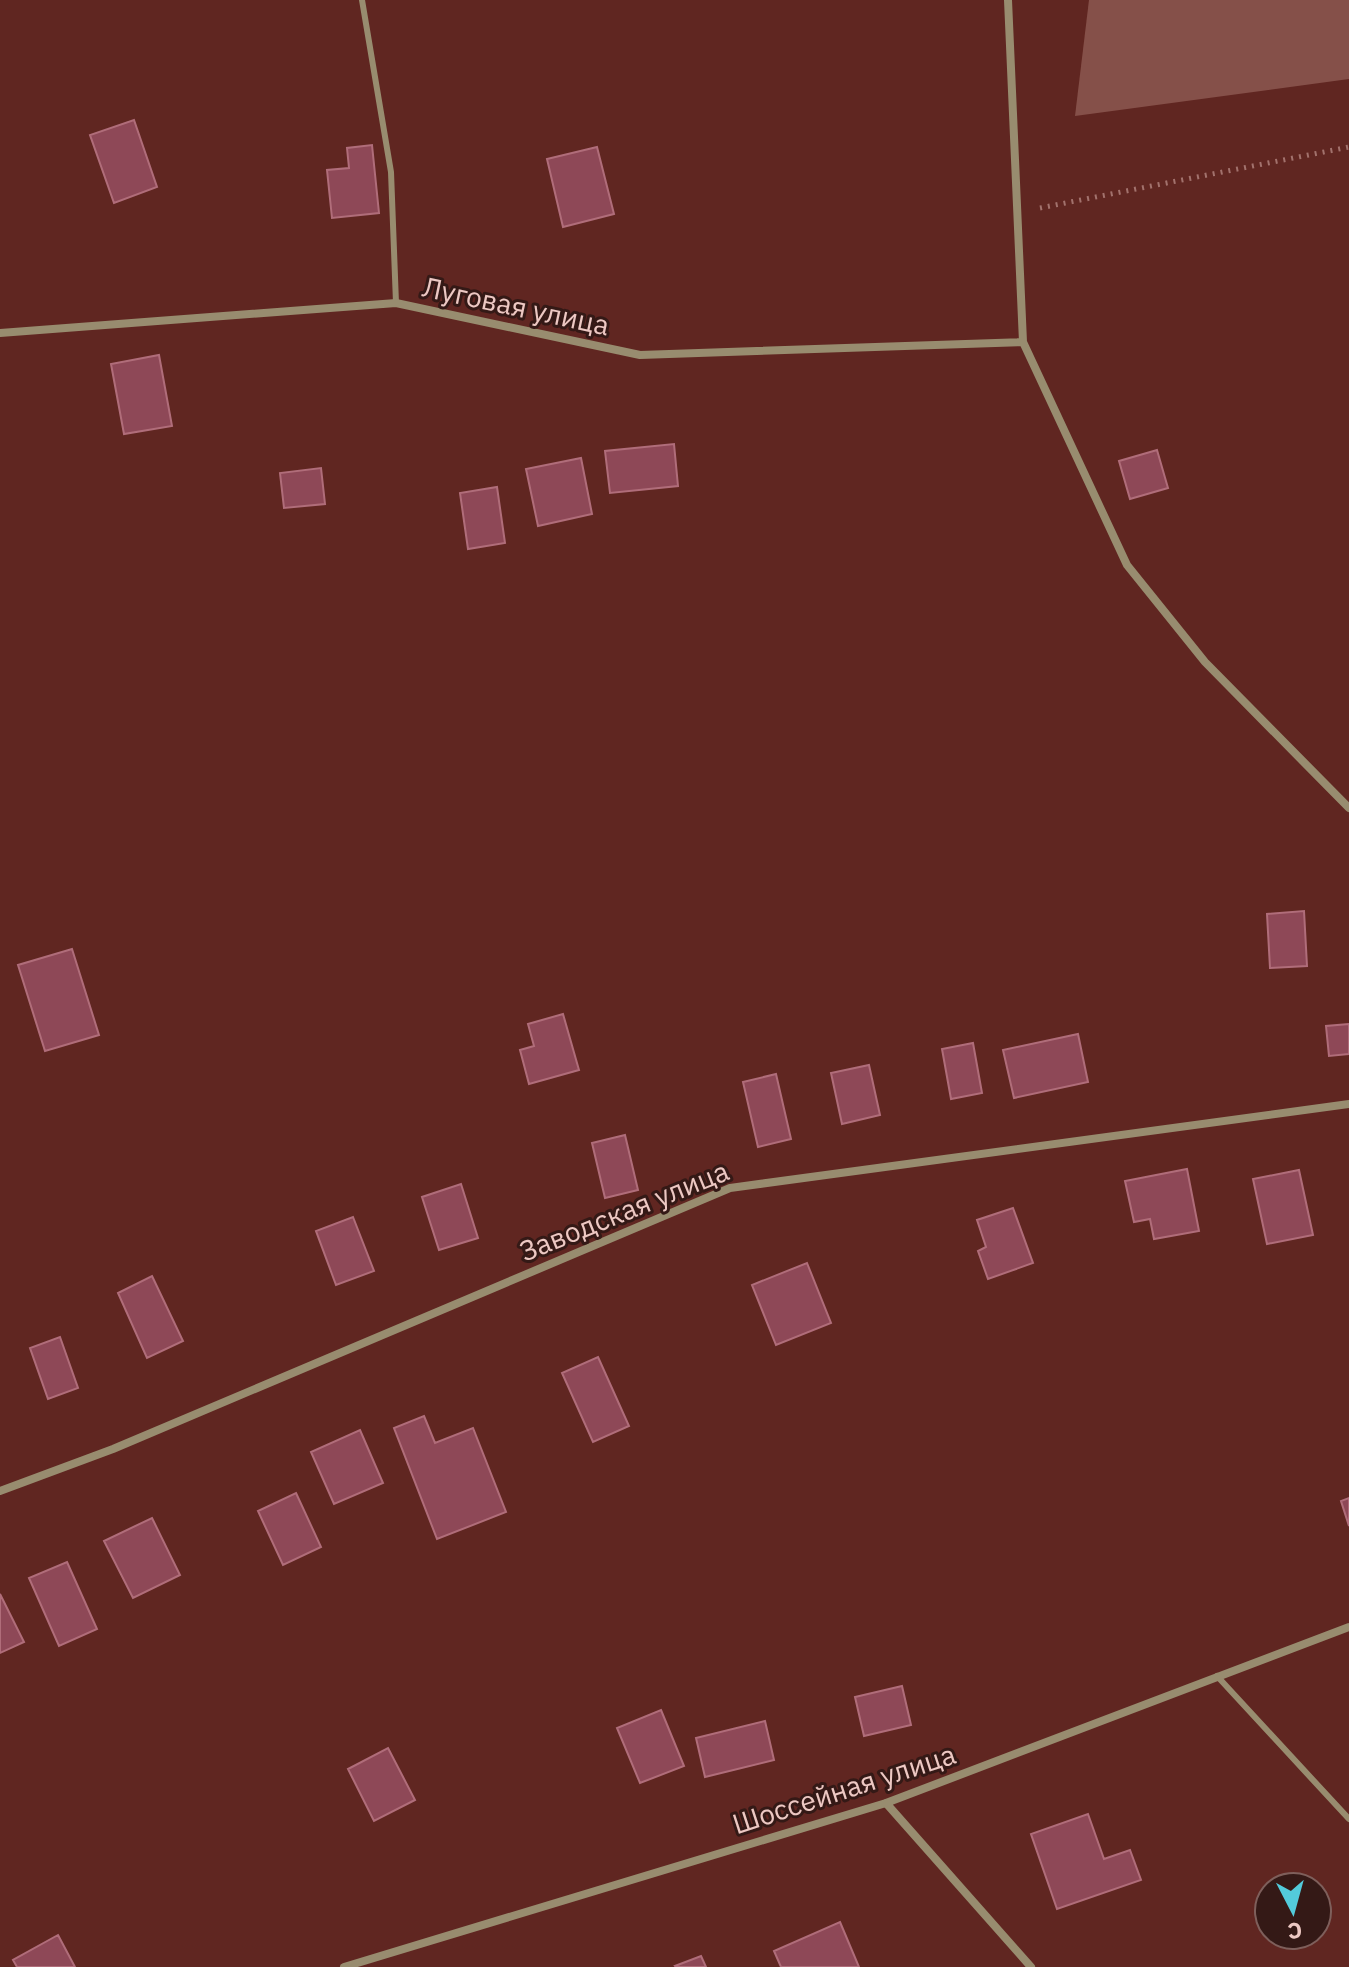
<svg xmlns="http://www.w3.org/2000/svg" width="1349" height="1967" font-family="'IBM Plex Sans',sans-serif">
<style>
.green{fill:#855049}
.building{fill:#8e4857;stroke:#b06d7a;stroke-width:2}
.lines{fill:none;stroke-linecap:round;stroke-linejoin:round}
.path{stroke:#a2726d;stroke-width:5;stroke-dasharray:2 6;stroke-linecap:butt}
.service{stroke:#988c6f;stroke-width:6}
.minor{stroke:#988c6f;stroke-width:8}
.labels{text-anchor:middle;stroke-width:6;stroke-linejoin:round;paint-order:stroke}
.street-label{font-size:28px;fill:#edc8c3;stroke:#341916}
</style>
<rect width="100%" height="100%" fill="#602621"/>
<path class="green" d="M1089,0H1349V79L1075,116Z"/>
<path class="building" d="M134,120L157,187L114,203L90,135Z
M372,145L379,213L332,218L327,170L349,168L347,148Z
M597,147L614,214L563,227L547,159Z
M159,355L172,426L124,434L111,364Z
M674,444L678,486L610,493L605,451Z
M1157,450L1168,488L1130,499L1119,461Z
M581,458L592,514L538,526L526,469Z
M321,468L325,504L284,508L280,473Z
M497,487L505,543L468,549L460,493Z
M1304,911L1307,966L1270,968L1267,914Z
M72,949L99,1035L45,1051L18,965Z
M563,1014L579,1070L529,1084L520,1050L534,1046L528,1024Z
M1349,1024V1054L1329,1056L1326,1026Z
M1078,1034L1088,1082L1014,1098L1003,1050Z
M973,1043L982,1093L951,1099L942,1049Z
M869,1065L880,1115L842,1124L831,1073Z
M776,1074L791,1139L758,1147L743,1082Z
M625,1135L638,1190L605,1198L592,1143Z
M1187,1169L1199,1231L1154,1239L1150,1219L1134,1222L1125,1181Z
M1299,1170L1313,1235L1267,1244L1253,1179Z
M461,1184L478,1238L439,1250L422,1197Z
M1013,1208L1033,1263L988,1279L978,1251L986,1247L977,1220Z
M353,1217L374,1271L336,1285L316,1231Z
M807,1263L831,1323L776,1345L752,1285Z
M152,1276L183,1341L147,1358L118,1293Z
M60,1337L78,1388L48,1399L30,1348Z
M598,1357L629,1426L593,1442L562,1373Z
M424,1416L435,1443L473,1428L506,1512L437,1539L394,1428Z
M360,1430L383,1483L334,1504L311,1452Z
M296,1493L321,1547L283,1565L258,1511Z
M1349,1498V1526L1341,1501Z
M152,1518L180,1575L133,1598L104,1541Z
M67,1562L97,1629L59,1646L29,1578Z
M0,1594L24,1642L0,1653Z
M902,1686L911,1725L864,1736L855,1697Z
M661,1710L684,1766L640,1783L617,1728Z
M765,1721L774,1760L705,1777L696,1738Z
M388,1748L415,1800L374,1821L348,1769Z
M1088,1814L1104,1859L1130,1850L1141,1880L1057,1909L1031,1834Z
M840,1922L859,1967H781L774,1951Z
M58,1935L75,1967H17L13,1960Z
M701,1956L706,1967H676L675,1966Z"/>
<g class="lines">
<path class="path" d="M1040,208L1349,147"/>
<path class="service" d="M362,0L391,172L396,303
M1217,1676L1349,1819"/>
<path class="minor" d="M1008,0L1023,342L1127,565L1205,662L1349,808
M0,333L396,303L640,355L1023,342
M0,1491L113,1449L730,1188L1349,1104
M886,1803L1031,1967
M344,1967L886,1803L1349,1627"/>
</g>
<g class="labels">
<g class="street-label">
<text transform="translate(516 306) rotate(12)" y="10">Луговая улица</text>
<text transform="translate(624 1211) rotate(-22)" y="10">Заводская улица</text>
<text transform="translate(844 1789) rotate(-18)" y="10">Шоссейная улица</text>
</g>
</g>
<g transform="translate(1293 1911) rotate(174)"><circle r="38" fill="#341916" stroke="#7e5f5b" stroke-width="2"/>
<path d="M0-6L14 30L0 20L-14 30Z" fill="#53cbdb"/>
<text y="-12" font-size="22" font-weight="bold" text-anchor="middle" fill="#edc8c3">С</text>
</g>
</svg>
